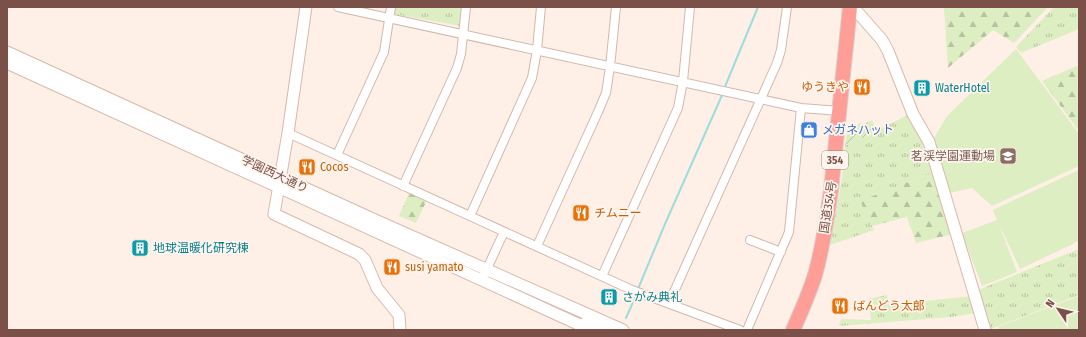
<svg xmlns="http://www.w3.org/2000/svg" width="1086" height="337" font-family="'Fira Sans Condensed','Noto Sans JP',sans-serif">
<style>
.grass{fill:url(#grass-tufts)}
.forest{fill:url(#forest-firs)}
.garden{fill:url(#garden-furrows)}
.pitch{fill:#dceec2}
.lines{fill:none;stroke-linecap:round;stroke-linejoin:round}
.stream{stroke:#9ddddb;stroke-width:2}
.street-casing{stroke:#d4b7ad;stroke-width:10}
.secondary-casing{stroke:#dab8ac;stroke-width:13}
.highway-casing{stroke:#dacecc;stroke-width:16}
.street{stroke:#fff;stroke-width:8}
.secondary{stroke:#fff;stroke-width:11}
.highway{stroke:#fe9e97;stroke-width:14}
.labels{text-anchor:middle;stroke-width:3.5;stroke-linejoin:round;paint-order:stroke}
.shield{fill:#fff5ee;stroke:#a3827a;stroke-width:1}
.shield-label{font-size:11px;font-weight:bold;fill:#7b5048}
.food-label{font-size:12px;fill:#c56008;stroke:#fff5ee;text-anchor:start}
.culture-label{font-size:12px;fill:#0d838f;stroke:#fff5ee;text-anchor:start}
.shop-label{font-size:12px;fill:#366cbe;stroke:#fff5ee;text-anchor:start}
.education-label{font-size:12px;fill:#785e54;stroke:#fff5ee;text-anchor:end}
.street-label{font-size:12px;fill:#7b5048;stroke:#fff5ee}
</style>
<defs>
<pattern id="grass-tufts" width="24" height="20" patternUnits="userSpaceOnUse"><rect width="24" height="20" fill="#dceec2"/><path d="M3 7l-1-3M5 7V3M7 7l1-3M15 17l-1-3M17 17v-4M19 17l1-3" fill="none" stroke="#b7c3a0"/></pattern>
<pattern id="forest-firs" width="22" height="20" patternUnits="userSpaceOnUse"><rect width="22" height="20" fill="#dceec2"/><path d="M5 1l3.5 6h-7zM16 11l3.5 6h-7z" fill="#b7c3a0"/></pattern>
<pattern id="garden-furrows" width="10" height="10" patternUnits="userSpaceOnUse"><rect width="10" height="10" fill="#dceec2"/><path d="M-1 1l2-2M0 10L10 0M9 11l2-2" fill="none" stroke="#b7c3a0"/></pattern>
</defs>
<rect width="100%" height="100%" fill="#fef0e6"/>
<path class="grass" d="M395,7H462L461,26L394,14Z
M1054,7H1079V29L1021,53L1016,47Z
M910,114L934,172L861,201L874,230L830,245L842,178L845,146Z
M1079,249V295L991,329L978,290Z
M887,295L890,305L972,296L976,313L951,317L839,326L841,319L871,320L868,299Z"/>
<path class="forest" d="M944,7H1048L1014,43L993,30L948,68Z
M1079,65V131L1042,81Z
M934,172L953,234L916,243L907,217L872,226L860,201Z
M409,193L427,200L416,223L399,216Z"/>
<path class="garden" d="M872,120L876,131L845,146L847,133L860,123L864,124Z"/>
<path class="pitch" d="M1016,49L1079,134V166L992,206L972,188L949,193L933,140L947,116Z
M1079,170V241L1020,269L998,222L1017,272L982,286L962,233L997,220L993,210Z
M1079,296V330H999L998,327Z"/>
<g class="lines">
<path class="stream" d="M724,89L758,7
M638,289L665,224L723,93
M626,318L637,293"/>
<defs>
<path id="street" d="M338,7L801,108L840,111
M288,133L632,290L740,330
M337,155L384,52L391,7
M403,186L457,68L461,54L466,7
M470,216L532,78L537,50L541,7
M750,240L781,252
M537,246L598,112L606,93L610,67L616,7
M484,275L504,232
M602,276L678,108L683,81L690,7
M669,303L777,63L781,50L787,7
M747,330L789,232L801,108"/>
<path id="secondary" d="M306,7L288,133L274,214L359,254L365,260L377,288L399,315L400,330
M853,7L882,40L888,51L913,114L929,142L985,330
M7,52L375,220L623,330
M7,63L591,330
M585,323L603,330"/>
<path id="highway" d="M793,330C801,312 809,294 815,275C823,247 827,219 831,190L850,7"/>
</defs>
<use href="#street" class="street-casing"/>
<use href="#secondary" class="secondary-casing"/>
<use href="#highway" class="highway-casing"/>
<use href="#street" class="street"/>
<use href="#secondary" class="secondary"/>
<use href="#highway" class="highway"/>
</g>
<defs>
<symbol id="restaurant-square" viewBox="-11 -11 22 22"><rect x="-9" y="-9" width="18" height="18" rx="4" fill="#e8710a" stroke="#fff5ee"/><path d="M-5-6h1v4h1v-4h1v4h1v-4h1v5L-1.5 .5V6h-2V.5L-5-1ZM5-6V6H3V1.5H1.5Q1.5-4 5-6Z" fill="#fff"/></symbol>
<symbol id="building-square" viewBox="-11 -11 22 22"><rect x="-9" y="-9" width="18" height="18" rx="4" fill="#0f9aa8" stroke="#fff5ee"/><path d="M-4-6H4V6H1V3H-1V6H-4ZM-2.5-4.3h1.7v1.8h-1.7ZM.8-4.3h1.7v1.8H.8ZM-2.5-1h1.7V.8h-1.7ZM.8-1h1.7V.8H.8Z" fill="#fff"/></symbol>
<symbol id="shop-square" viewBox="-11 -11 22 22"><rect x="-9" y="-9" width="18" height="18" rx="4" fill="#3f7fe0" stroke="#fff5ee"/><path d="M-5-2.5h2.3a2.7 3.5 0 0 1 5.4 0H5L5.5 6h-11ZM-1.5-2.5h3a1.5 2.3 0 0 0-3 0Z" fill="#fff"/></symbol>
<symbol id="school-square" viewBox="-11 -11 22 22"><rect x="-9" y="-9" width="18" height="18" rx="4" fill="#8d6e63" stroke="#fff5ee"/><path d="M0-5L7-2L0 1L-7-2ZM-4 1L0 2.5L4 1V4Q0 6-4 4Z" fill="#fff"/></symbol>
</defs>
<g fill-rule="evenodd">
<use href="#restaurant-square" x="852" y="77" width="20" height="20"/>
<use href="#building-square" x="912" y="78" width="20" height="20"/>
<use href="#shop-square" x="799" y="120" width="20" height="20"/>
<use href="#school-square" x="998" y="146" width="20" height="20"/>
<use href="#restaurant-square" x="297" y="157" width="20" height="20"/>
<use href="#restaurant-square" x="571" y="203" width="20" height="20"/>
<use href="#building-square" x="130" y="238" width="20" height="20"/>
<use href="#restaurant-square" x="382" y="257" width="20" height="20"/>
<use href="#building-square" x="599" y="287" width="20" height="20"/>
<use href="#restaurant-square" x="830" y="296" width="20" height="20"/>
</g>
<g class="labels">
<rect class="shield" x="822" y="151" width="26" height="18" rx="3"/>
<g class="shield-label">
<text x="835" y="164">354</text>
</g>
<g class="food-label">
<text x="849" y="91" text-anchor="end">ゆうきや</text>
<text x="320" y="171">Cocos</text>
<text x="594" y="217">チムニー</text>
<text x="405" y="271">susi yamato</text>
<text x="853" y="310">ばんどう太郎</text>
</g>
<g class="culture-label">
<text x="935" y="92">WaterHotel</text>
<text x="153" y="252">地球温暖化研究棟</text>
<text x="622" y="301">さがみ典礼</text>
</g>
<g class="shop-label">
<text x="822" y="134">メガネハット</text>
</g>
<g class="education-label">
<text x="995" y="160">茗渓学園運動場</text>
</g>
<g class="street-label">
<text transform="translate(275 174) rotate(25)" y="4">学園西大通り</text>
<text transform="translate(828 207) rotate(-81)" y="4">国道354号</text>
</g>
</g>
<rect width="1086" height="337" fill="none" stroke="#7b5048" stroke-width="16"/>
<g transform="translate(1058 309) rotate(305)" stroke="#fff5ee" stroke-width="3" paint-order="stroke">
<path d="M0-3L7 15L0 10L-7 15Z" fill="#7b5048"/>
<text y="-6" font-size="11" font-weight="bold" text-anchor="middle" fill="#7b5048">N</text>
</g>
</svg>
